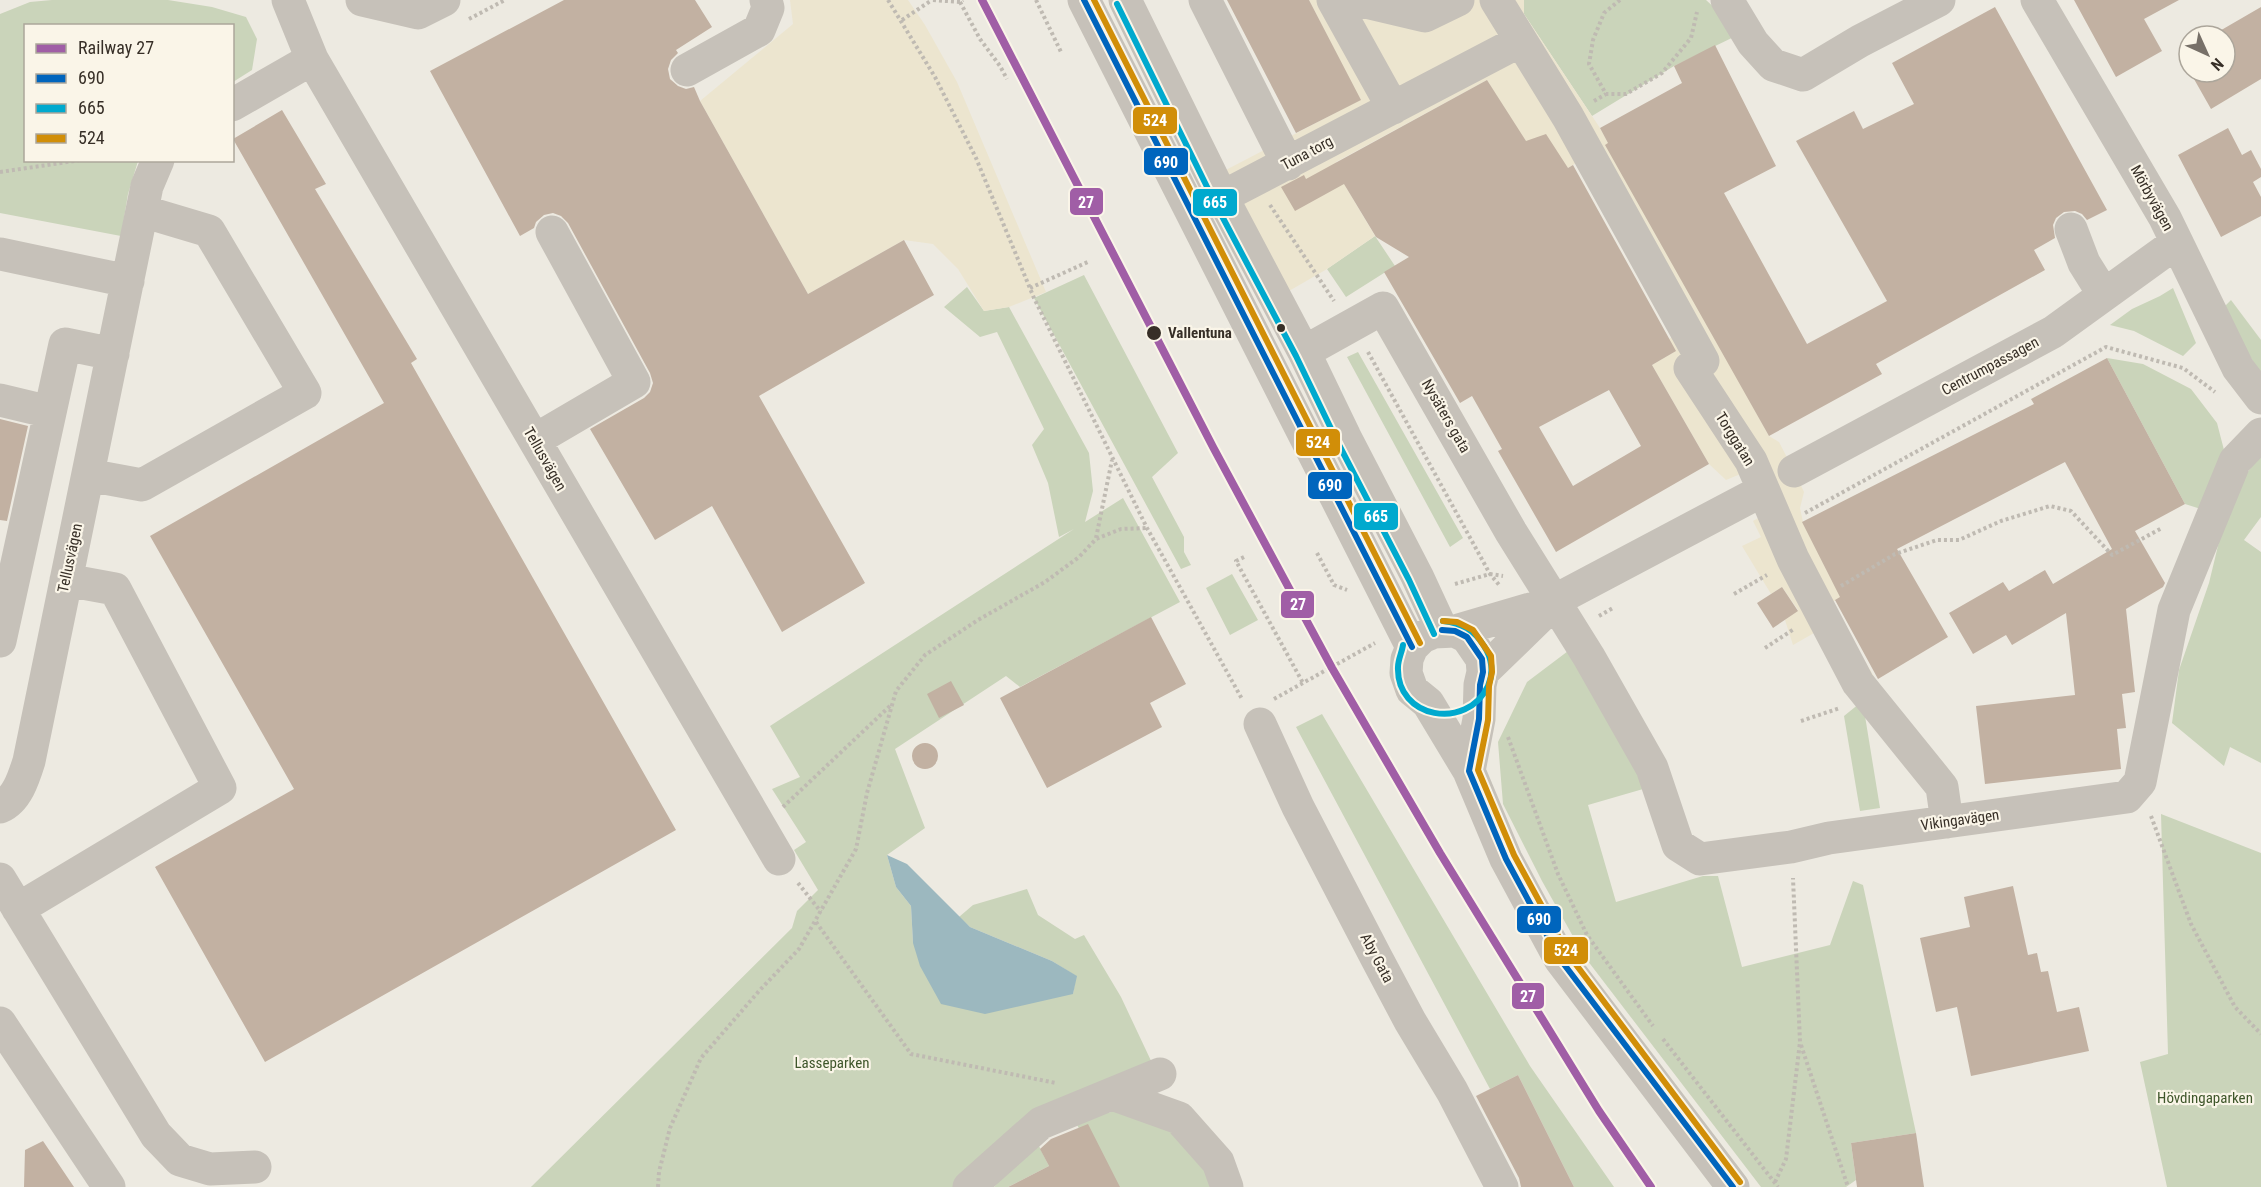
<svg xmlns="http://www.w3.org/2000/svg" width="2261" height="1187" font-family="'Roboto Condensed',sans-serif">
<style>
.green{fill:#cad4ba}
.plaza{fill:#ece5cf}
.water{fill:#9cb8bf}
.building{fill:#c2b1a2;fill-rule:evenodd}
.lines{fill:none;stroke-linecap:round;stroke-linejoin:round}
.path{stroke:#bfbab2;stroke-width:4;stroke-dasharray:3 3;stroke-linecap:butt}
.minor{stroke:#c6c1b9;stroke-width:33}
.bus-1-casing{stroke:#faf5e8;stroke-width:10}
.bus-2-casing{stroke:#faf5e8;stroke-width:10}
.bus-3-casing{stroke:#faf5e8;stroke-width:10}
.bus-1{stroke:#0065bd;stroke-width:6}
.bus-2{stroke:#00a9ce;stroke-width:6}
.bus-3{stroke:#d18e08;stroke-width:6}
.rail-1-casing{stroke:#faf5e8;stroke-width:12}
.rail-1{stroke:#a05ea6;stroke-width:8}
.bus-dot{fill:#372f27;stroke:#faf5e8;stroke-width:2}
.labels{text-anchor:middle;stroke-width:4.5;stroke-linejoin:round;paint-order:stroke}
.street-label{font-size:15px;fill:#372f27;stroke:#faf5e8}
.stop-label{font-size:15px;font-weight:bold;fill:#372f27;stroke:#faf5e8;text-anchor:start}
.park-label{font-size:15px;fill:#3e562a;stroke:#faf5e8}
.line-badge{stroke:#faf5e8;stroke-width:2}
.badge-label{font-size:16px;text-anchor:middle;font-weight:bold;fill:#fff}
</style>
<rect width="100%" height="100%" fill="#edeae1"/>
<path class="green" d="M52,0H168L212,7L246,17L257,39L252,70L233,82L232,26H26V160L138,161L128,194L121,236L0,213V14L30,2Z
M1524,0H1706L1742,33L1674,66L1592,116L1524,14Z
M1375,236L1395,266L1346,297L1327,269Z
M1084,275L1178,453L1152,477L1184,537V552L1191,565L1181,569L1034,298Z
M967,287L984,311L1009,307L1089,453L1093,491L1085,522L1123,498L1180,602L1020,687L1006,676L895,749L925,828L887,855L896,887L911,906L913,943L1073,994L1076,976L1052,961L970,927L959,917L973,905L1027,889L1038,915L1075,939L1084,935L1121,997L1153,1065L963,1187H531L792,928L797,911L818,890L794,850L806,842L772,789L800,777L770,726L1074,529L1059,537L1048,483L1032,445L1044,429L997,332L980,337L944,307Z
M2173,288L2196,343L2183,356L2134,331L2110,325L2132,309L2160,296Z
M2231,300L2261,340V374L2221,310Z
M1358,352L1463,538L1450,547L1347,357Z
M2107,358L2143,364L2191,389L2217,423L2224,450L2204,510L2185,504Z
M2261,452V517L2244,540L2261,552V763L2230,747L2224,766L2172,723L2179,670L2209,583L2223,525L2242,481Z
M1232,574L1258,620L1230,635L1206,588Z
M1580,642L1650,787L1588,805L1616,902L1703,876H1718L1742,967L1830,945L1853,881L1863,885L1916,1133L1851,1143L1856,1180L1846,1187H1761L1584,956L1542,881L1503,804L1498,742L1527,682Z
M1865,699V716L1880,808L1860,811L1844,716Z
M1322,714L1530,1066L1614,1187H1574L1518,1075L1490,1089L1296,727Z
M2161,814L2261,853V1187H2167L2140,1062L2168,1054Z
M1123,1109L1173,1128L1203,1166L1210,1187H1110L1075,1121Z
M1035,1138L1049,1166L1008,1187H994Z"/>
<path class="plaza" d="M790,0H908L925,25L957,82L1046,292L1009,307L984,311L958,269L933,244L904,240L808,294L700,101L793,24Z
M1309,0H1524V14L1600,128L1769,436L1779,442L1794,471L1804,492L1800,508L1803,522L1832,581L1853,590L1831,603L1876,680L1814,633L1793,645L1785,620L1798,610L1782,587L1771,594L1742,546L1761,537L1753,521L1765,514L1743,473L1726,480L1709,464L1652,365L1674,352L1667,340L1678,334L1578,162L1568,168L1524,142L1487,80L1336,162L1347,189L1375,236L1327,269L1289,291L1220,173L1360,100Z"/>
<path class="water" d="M887,855L907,864L970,927L1052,961L1077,976L1073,994L985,1014L941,1004L920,966L913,943L911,906L896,887Z"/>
<path class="building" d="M564,0H695L712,27L676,50L678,53L671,60L668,69L670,79L678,86L686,89L694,87L700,101L808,294L904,240L934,295L759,396L865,583L782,632L712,506L655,540L590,429L644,398L650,392L653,383L650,373L568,223L561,216L553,213L544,215L536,222L534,228L520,236L430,71Z
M1227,0H1309L1361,100L1296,133Z
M2074,0H2179L2144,19L2162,51L2116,77Z
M1995,7L2107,210L2087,220L2082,214L2075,211L2064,212L2056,218L2053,225L2055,238L2034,250L2045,270L1876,364L1882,374L1769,436L1605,145L1608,143L1600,128L1682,83L1674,66L1715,45L1776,166L1724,193L1807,344L1887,301L1796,141L1854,111L1863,129L1914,104L1892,63Z
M2261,7V79L2211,109L2190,72H2225V36H2211Z
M1487,80L1526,141L1546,134L1568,168L1573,165L1676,351L1652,365L1709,464L1556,552L1498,451L1502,449L1472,396L1460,403L1384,272L1409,257L1376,237L1344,184L1295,211L1281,187L1304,175L1306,179ZM1609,390L1641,446L1573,486L1539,427Z
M282,110L326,184L315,189L417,359L411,363L676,830L265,1062L155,867L294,789L150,536L384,403L233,139Z
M2228,128L2242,155L2251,150L2261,169V177L2253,182L2261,197V216L2221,237L2178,155Z
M2107,358L2185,504L2135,531L2165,583L2163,587L2126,609L2135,692L2122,694L2126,728L2117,729L2121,769L1985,784L1976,706L2075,695L2066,613L2012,645L2006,635L1973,654L1949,613L2003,582L2009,591L2045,570L2053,584L2112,549L2065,462L1897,549L1948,637L1878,679L1835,600L1840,597L1802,522L2034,404L2031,399Z
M0,419L28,426L7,521L0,520Z
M1782,587L1798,611L1773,628L1757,603Z
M1151,617L1186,684L1150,703L1162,727L1047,788L1000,698Z
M951,681L964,705L939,718L927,694Z
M912 756a13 13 0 1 1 26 0a13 13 0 1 1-26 0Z
M2013,886L2028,955L2037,953L2041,972L2048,971L2057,1012L2079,1007L2089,1051L1971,1076L1957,1007L1936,1012L1920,938L1970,927L1964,897Z
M1518,1075L1574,1187H1521L1519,1178L1476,1096Z
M1088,1124L1120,1187H1008L1049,1166L1040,1149L1051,1139Z
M1916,1133L1924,1187H1857L1851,1143Z
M43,1141L74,1187H24L25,1150Z"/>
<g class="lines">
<path class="path" d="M888,0L935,77L976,158L1034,298L1147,528L1242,699
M933,0L960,2L963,0
M1036,0L1061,52
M1620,0L1604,13L1593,40L1589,64L1606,94H1626L1662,73L1691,38L1697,12
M960,2L980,39L1000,66L1007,79
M469,19L505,0
M902,20L932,0
M1594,101L1606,94
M0,172L81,160
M1270,205L1334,301
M1030,288L1090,261
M1368,352L1490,574L1500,586
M1805,513L2106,347L2183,368L2215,392
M1096,538L1112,460
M1317,553L1334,585L1347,590
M1244,557L1236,561L1303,683
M1455,584L1490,574L1503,576
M1841,586L1895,554L1937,540H1959L2001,521L2050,506L2071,511L2112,555L2162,528
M1734,594L1767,575
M1599,616L1613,608
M1765,648L1794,629
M1274,699L1375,643
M1801,721L1840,708
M1508,737L1558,874L1587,935L1653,1026
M783,807L891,705
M2151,816L2191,924L2235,1007L2261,1034
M798,883L821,912
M816,922L911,1054L1056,1083
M1663,1039L1778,1187
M1801,1045L1848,1187
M1775,1182L1786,1159L1800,1042L1793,878
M658,1187L659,1172L670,1128L701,1058L759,991L799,949L856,849L867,793L896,691L925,655L978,620L1045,582L1079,557L1096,539L1121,529L1147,528"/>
<path class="minor" d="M362,0L418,13L444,0
M1084,0L1412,647
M1125,0L1222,197L1304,352L1345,437L1417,576L1442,630
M1205,0L1288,164
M1333,0L1393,108
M1357,0L1425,16L1458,0
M1496,0L1568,117L1703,361L1690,368L1751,461L1793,559L1858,683L1942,787L1947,822
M1727,0L1753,43L1773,65L1803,75L1860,41L1939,0
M2037,0L2165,218L2238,368L2261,398
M312,59L779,859
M687,70L759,30L768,8L766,0
M232,105L312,59L288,0
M1222,197L1520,41
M2071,229L2084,263L2104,295
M0,254L128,281
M1304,352L1383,308L1511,532L1589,657L1652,768L1678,845L1700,859L1791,847L1829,838L2127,797L2140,782L2174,610L2235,461L2261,434
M0,400L50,412
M535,440L634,382L552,232
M1794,471L2053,332L2176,243
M88,475L142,485L305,393L209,231L142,211
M1455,631L1551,603
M0,641L65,344L113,354
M1483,672L1555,602L1567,594L1754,495
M1260,724L1298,807L1376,957L1410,1021L1452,1091L1502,1187
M1469,771L1479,719L1480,685L1483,672L1482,659L1467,637L1455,631L1434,632L1422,637L1412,647L1407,659L1406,673L1412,690L1428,703L1469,771L1506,859L1560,959L1733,1187
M0,807C17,800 24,777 29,761L147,186L158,160
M0,879L156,1135L180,1160L210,1169L255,1167
M18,909L220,788L115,589L66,580
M0,1023L109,1187
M1112,1094L1179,1118L1218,1162L1227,1187
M969,1187L1041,1123L1160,1074"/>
<defs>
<path id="bus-1" d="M1084,0L1412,647
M1442,630L1455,631L1467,637L1482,659L1483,672L1480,685L1479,719L1469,771L1506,859L1560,959L1733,1187"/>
<path id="bus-2" d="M1117,4L1214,201L1296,356L1337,441L1409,580L1434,634
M1403,645C1402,652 1398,660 1398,667C1396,719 1467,731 1488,686C1494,673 1492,658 1484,646C1474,630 1462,623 1443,621"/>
<path id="bus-3" d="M1094,0L1420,643
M1443,621L1457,622L1473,630L1491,656L1492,672L1489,686L1488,720L1478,770L1514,855L1568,954L1740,1182"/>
</defs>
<use href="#bus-1" class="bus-1-casing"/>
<use href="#bus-2" class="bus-2-casing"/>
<use href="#bus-3" class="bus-3-casing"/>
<use href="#bus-1" class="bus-1"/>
<use href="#bus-2" class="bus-2"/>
<use href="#bus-3" class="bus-3"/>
<defs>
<path id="rail-1" d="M982,0L1213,447L1332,668L1440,853L1599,1111L1651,1187"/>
</defs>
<use href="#rail-1" class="rail-1-casing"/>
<use href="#rail-1" class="rail-1"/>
</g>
<g class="bus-dot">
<circle cx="1281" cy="328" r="5"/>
<circle cx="1154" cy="333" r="8"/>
</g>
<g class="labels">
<g class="street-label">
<text transform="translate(1307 153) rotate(-28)" y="5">Tuna torg</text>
<text transform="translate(2152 198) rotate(61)" y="5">Mörbyvägen</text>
<text transform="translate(1990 366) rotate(-28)" y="5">Centrumpassagen</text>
<text transform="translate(1446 416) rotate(60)" y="5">Nysäters gata</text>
<text transform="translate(1735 439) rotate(58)" y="5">Torggatan</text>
<text transform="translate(545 459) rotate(60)" y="5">Tellusvägen</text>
<text transform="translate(70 558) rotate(-78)" y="5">Tellusvägen</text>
<text transform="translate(1960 820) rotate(-8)" y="5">Vikingavägen</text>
<text transform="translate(1377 958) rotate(62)" y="5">Aby Gata</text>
</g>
<g class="stop-label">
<text x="1168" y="338">Vallentuna</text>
</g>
<g class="park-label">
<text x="832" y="1068">Lasseparken</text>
<text x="2205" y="1103">Hövdingaparken</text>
</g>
</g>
<g class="line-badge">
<rect x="1132" y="106" width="46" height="29" rx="6" fill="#d18e08"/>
<rect x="1143" y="147" width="46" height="29" rx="6" fill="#0065bd"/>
<rect x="1069" y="187" width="35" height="29" rx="6" fill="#a05ea6"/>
<rect x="1192" y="188" width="46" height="29" rx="6" fill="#00a9ce"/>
<rect x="1295" y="428" width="46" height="29" rx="6" fill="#d18e08"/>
<rect x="1307" y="471" width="46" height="29" rx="6" fill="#0065bd"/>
<rect x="1353" y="502" width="46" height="29" rx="6" fill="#00a9ce"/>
<rect x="1280" y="590" width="35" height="29" rx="6" fill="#a05ea6"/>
<rect x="1516" y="905" width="46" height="29" rx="6" fill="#0065bd"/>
<rect x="1543" y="936" width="46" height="29" rx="6" fill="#d18e08"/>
<rect x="1511" y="982" width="34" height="28" rx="6" fill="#a05ea6"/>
</g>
<g class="badge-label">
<text x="1155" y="126">524</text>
<text x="1166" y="168">690</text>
<text x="1086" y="208">27</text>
<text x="1215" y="208">665</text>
<text x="1318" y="448">524</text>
<text x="1330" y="491">690</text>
<text x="1376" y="522">665</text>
<text x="1298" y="610">27</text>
<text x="1539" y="925">690</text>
<text x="1566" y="956">524</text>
<text x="1528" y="1002">27</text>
</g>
<rect x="24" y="24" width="210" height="138" fill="#faf5e8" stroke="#aca69b" stroke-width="1.5"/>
<rect x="36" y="44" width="30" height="9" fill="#a05ea6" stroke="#aca69b" stroke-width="1.5"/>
<text x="78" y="54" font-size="18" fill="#372f27">Railway 27</text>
<rect x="36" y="74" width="30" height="9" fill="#0065bd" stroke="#aca69b" stroke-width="1.5"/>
<text x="78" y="84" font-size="18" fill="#372f27">690</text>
<rect x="36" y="104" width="30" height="9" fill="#00a9ce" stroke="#aca69b" stroke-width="1.5"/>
<text x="78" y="114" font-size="18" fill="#372f27">665</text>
<rect x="36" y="134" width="30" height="9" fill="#d18e08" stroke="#aca69b" stroke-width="1.5"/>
<text x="78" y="144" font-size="18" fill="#372f27">524</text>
<g transform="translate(2207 54) rotate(135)"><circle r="28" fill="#faf5e8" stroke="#aca69b" stroke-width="1.5"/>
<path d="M0-4.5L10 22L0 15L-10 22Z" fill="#777068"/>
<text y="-9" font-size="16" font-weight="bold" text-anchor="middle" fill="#372f27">N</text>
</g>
</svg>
